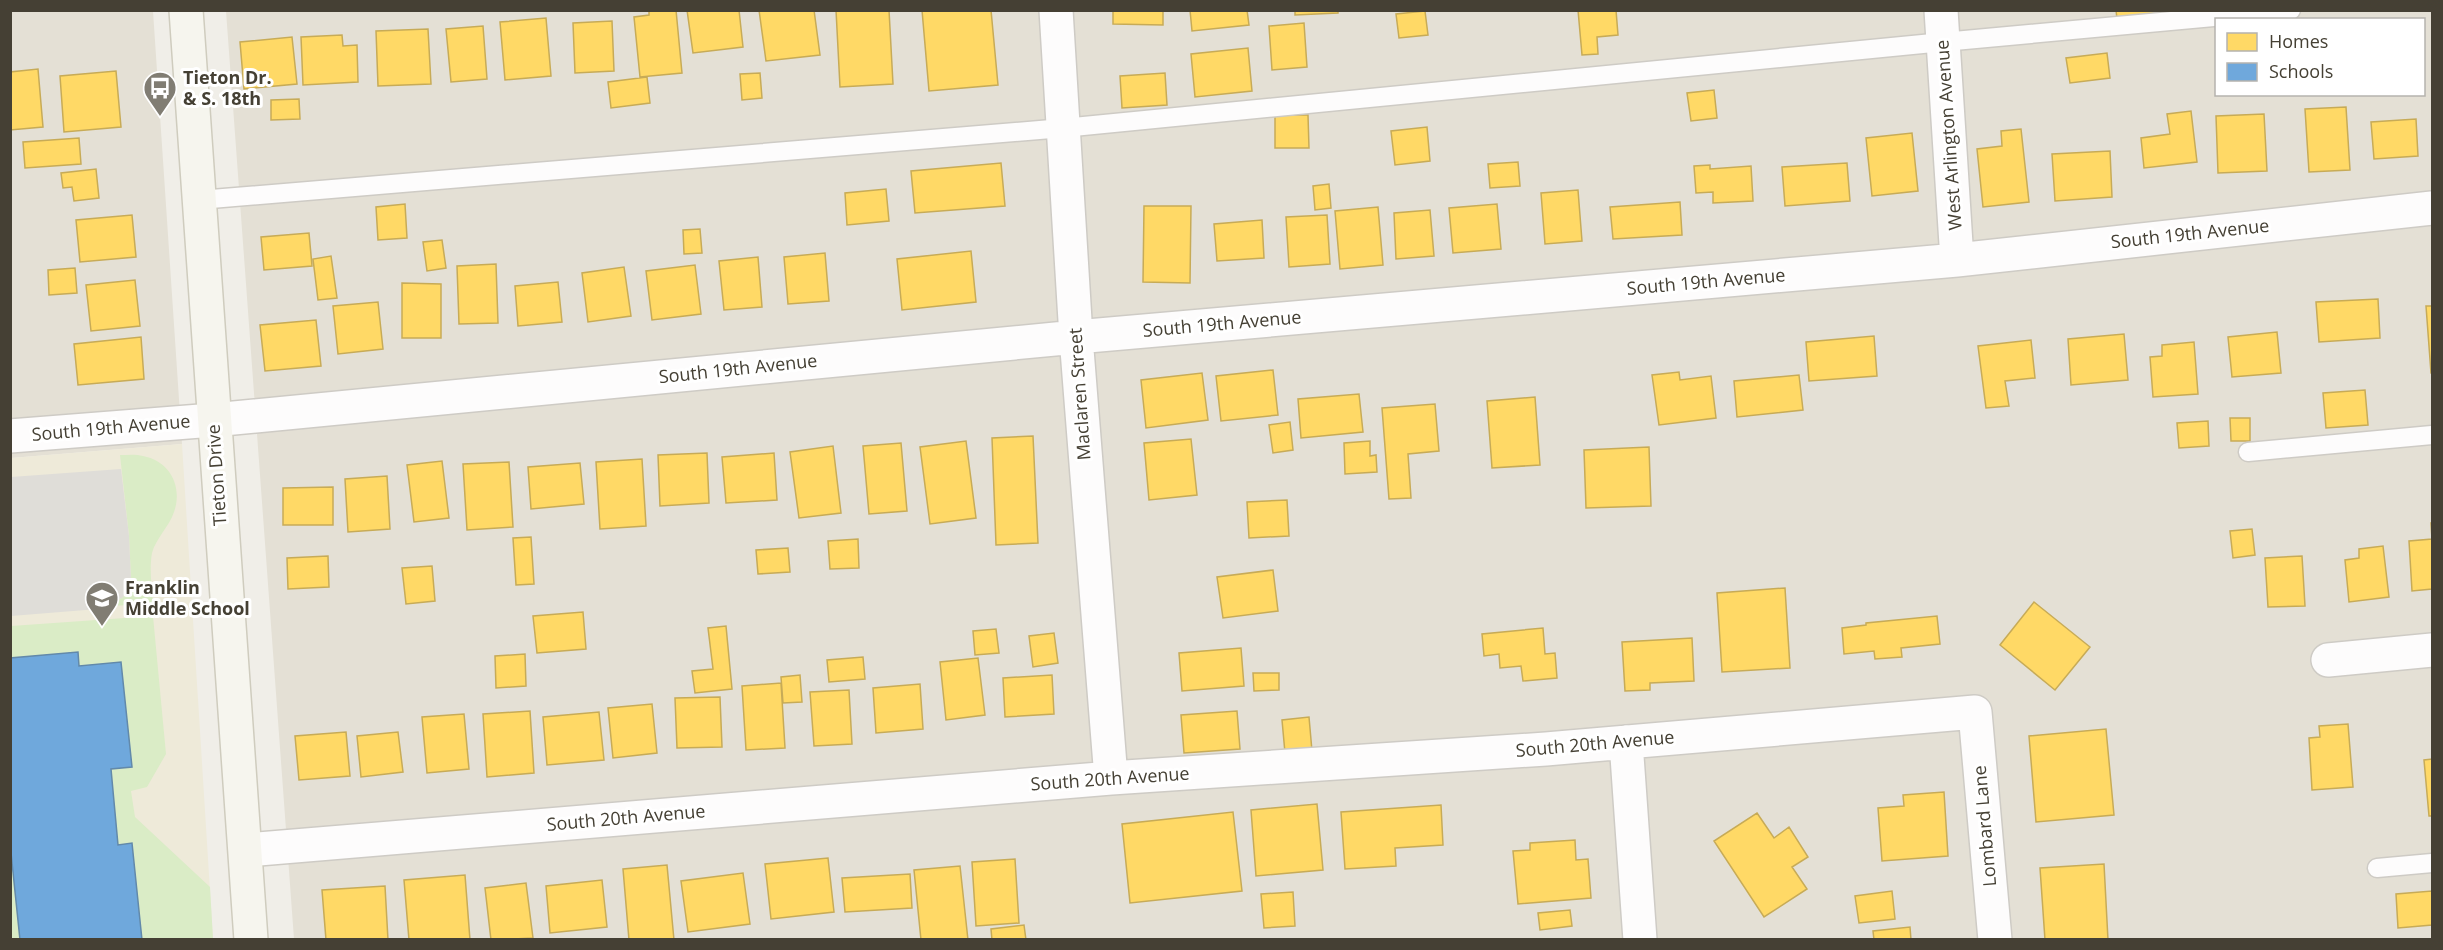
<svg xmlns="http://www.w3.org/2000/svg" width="2443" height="950" font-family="'Open Sans',sans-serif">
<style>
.residential{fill:#e4e0d5;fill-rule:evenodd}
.education{fill:#eeead9}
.green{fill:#daecc6}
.parking{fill:#dfddd8}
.homes{fill:#ffd966;stroke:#c7ab57;stroke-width:1.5}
.schools{fill:#6fa8dc;stroke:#6289aa;stroke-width:1.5}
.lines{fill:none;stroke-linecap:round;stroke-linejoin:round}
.lane-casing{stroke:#cecbc5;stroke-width:21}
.street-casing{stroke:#cecbc5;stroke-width:36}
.secondary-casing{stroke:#cfccbe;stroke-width:36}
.lane{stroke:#fdfcfc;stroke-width:18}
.street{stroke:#fdfcfc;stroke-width:33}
.secondary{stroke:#f6f5ee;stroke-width:33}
.labels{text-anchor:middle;stroke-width:6;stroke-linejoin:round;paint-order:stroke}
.poi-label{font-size:18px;font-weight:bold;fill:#454034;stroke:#fff;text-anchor:start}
.street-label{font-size:18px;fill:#454034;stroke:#fff}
</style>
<rect width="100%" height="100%" fill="#f0eee8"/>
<path class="residential" d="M11,11H153L182,444L11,458Z
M226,11H2432V939H294ZM2216,20H2424V94H2216Z"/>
<path class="education" d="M182,444L213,939L11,940V458Z"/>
<path class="green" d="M120,455C127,455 136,454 143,456C170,461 183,487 174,512C169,527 156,538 152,553C149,570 152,588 153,604L109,606L123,597L131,580L129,536Z
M153,616L166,754L147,787L131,791L135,817L210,887L213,939H142L132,844L118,845L111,769L132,767L121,662L79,666L77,652L11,658V626Z
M11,843L20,939H11Z"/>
<path class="parking" d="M121,469L129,536L131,580L123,597L109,606L98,609L11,616V477Z"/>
<path class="homes" d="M649,10H676L682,73L640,77L634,17L649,15Z
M687,10H739L743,47L693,53Z
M759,10H814L820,55L766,61Z
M836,10H889L893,84L840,87Z
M922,10H991L998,85L929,91Z
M1113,10H1163V25L1113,24Z
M1190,10H1247L1249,25L1192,31Z
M1295,10H1338V13L1295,15Z
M1578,10H1616L1618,35L1597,37L1598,54L1582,55Z
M2116,10H2177V12L2117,19Z
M1425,11L1428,35L1399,38L1396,14Z
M546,18L551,76L505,80L500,22Z
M612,21L614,71L575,73L573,23Z
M1304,23L1307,67L1272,70L1269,26Z
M483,26L487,79L451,82L446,29Z
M428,29L431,84L378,86L376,31Z
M342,35L343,46L357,45L358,82L303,85L301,37Z
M292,37L297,84L244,89L240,42Z
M1248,48L1252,91L1195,97L1191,54Z
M2107,53L2110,78L2070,83L2066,58Z
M38,69L43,127L10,130V72Z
M116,71L121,127L64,132L60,76Z
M760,73L762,98L742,100L740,74Z
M1165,73L1167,105L1122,108L1120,76Z
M647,77L650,103L611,108L608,82Z
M1714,90L1717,118L1691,121L1687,93Z
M299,99L300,119L271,120V100Z
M2346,107L2350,170L2309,172L2305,109Z
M2191,111L2197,162L2144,168L2141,138L2170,134L2167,114Z
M2264,114L2267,171L2218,173L2216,116Z
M1275,115H1308L1309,148H1275Z
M2416,119L2418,156L2374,159L2371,122Z
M1427,127L1430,161L1395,165L1391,131Z
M2021,129L2029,202L1983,207L1977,149L2002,146L2001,131Z
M1912,133L1918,191L1872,196L1866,138Z
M79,138L81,164L25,168L23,142Z
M2110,151L2112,197L2055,201L2052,154Z
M1518,162L1520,186L1490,188L1488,164Z
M1001,163L1005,206L915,213L911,171Z
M1847,163L1850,201L1785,206L1782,167Z
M1710,165V169L1751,166L1753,201L1713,203V192L1696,193L1694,166Z
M96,169L99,198L74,201L72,187L63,188L61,173Z
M1329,184L1331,208L1315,210L1313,186Z
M886,189L889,221L847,225L845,193Z
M1578,190L1582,241L1545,244L1541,193Z
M1680,202L1682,235L1613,239L1610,207Z
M405,204L407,238L378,240L376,207Z
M1497,204L1501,249L1453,253L1449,208Z
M1144,206H1191L1190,283L1143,282Z
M1378,207L1383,265L1340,269L1335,211Z
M1430,210L1434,256L1396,259L1394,213Z
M132,215L136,257L80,262L76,220Z
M1327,215L1330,264L1289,267L1286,217Z
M1262,220L1264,258L1217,261L1214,224Z
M700,229L702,253L684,254L683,230Z
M309,233L312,266L264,270L261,237Z
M442,240L446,268L427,271L423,242Z
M971,251L976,302L902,310L897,259Z
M825,253L829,301L788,304L784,257Z
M331,256L337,298L318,300L313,259Z
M758,257L762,307L724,310L719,261Z
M496,264L498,323L459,324L457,266Z
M695,265L701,314L652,320L646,271Z
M624,267L631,316L588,322L582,273Z
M75,268L77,293L49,295L48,270Z
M135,280L140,326L91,331L86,285Z
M558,282L562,322L518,326L515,286Z
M402,283L441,284V338H402Z
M2378,299L2380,338L2319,342L2316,302Z
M378,302L383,349L338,354L333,306Z
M2426,306H2432V373H2431Z
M316,320L321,366L265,371L260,325Z
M2277,332L2281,373L2232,377L2228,337Z
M2124,334L2128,380L2071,385L2068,339Z
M1874,336L1877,376L1809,381L1806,342Z
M141,337L144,379L78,385L74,344Z
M2031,340L2035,378L2005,381L2009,406L1986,408L1978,346Z
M2194,342L2198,394L2153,397L2150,357L2162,356V345Z
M1273,370L1278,415L1221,421L1216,376Z
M1679,372L1680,380L1711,376L1716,418L1659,425L1652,375Z
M1202,373L1208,420L1146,428L1141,380Z
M1799,375L1803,410L1737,417L1734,381Z
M2365,390L2368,425L2326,428L2323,393Z
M1359,394L1363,432L1301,438L1298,399Z
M1535,397L1540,465L1492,468L1487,401Z
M1435,404L1439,451L1408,454L1411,498L1389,499L1382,408Z
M2230,418H2250V441H2231Z
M2208,421L2209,446L2179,448L2177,423Z
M1290,422L1293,450L1273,453L1269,425Z
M1033,436L1038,543L996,545L992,438Z
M1191,439L1197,495L1149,500L1144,443Z
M966,441L976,518L930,524L920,447Z
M1370,441V456L1376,455L1377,472L1345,474L1344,443Z
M901,443L907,511L869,514L863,446Z
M833,446L841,513L799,518L790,452Z
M1649,447L1651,506L1586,508L1584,450Z
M707,453L709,503L660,506L658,455Z
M774,453L777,500L726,503L722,457Z
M642,459L646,526L600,529L596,462Z
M442,461L449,518L414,522L407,465Z
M509,462L513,527L467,530L463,464Z
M580,463L584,504L531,509L528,467Z
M387,476L390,529L348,532L345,479Z
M333,487V525H283V488Z
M1287,500L1289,536L1249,538L1247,502Z
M2431,523H2432V589L2412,591L2409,541L2432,539Z
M2252,529L2255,555L2233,558L2230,531Z
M531,537L534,584L516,585L513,538Z
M858,539L859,568L830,569L828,541Z
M2383,546L2389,597L2349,602L2345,560L2359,558V549Z
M788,548L790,572L758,574L756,550Z
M328,556L329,587L288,589L287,558Z
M2302,556L2305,606L2268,607L2265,558Z
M432,566L435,601L406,604L402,568Z
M1273,570L1278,611L1223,618L1217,577Z
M1785,588L1790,668L1722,672L1717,593Z
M2034,602L2090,647L2055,690L2000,645Z
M583,612L586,649L537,653L533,616Z
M1937,616L1940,644L1901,648L1902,657L1875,659L1874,651L1844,654L1842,628L1866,625V623Z
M726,626L732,689L695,693L692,671L713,669L708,628Z
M1543,628L1545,654L1555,653L1557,678L1523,681L1521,666L1500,668L1499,654L1484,656L1482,634Z
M996,629L999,653L975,655L973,631Z
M1054,633L1058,663L1033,667L1029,636Z
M1692,638L1694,681L1650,683V690L1625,691L1622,642Z
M1241,648L1244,686L1182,691L1179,653Z
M525,654L526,686L496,688L495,656Z
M863,657L865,679L829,682L827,660Z
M978,658L985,715L946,720L940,662Z
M1253,673H1279V690L1254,691Z
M800,675L802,702L783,703L781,677Z
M1052,675L1054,714L1005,717L1003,678Z
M781,683L785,748L746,750L742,686Z
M920,684L923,729L876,733L873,688Z
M849,690L852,744L814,746L810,692Z
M720,697L722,747L677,748L675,698Z
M652,704L657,753L613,758L608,708Z
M530,711L534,773L487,777L483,714Z
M1237,711L1240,749L1184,753L1181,715Z
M599,712L604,760L547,765L543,717Z
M464,714L469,769L427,773L422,717Z
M1309,717L1312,751L1285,753L1282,720Z
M2348,724L2353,787L2312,790L2309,738L2320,737L2319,726Z
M2106,729L2114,815L2036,822L2029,736Z
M346,732L350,776L299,780L295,736Z
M398,732L403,772L361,777L357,736Z
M2432,759V816H2429L2424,760Z
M1944,792L1948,856L1882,861L1878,808L1904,806L1903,795Z
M1317,804L1323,870L1256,876L1251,810Z
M1441,805L1443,845L1395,848L1396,866L1345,869L1341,812Z
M1233,812L1242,891L1130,903L1122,824Z
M1757,813L1774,838L1789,827L1808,857L1792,867L1807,889L1764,917L1714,841Z
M1575,840L1576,860L1588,859L1591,898L1518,904L1513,851L1530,850V843Z
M828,858L834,912L771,919L765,864Z
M1015,859L1019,923L976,926L972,862Z
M2104,864L2108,940H2045L2040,868Z
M667,865L674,940H629L623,869Z
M960,866L968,940H921L914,870Z
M743,873L750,924L688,932L681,881Z
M910,874L912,908L845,912L842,878Z
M465,875L470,940H409L404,880Z
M602,880L607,927L550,933L546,886Z
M526,883L533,938L491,940L485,888Z
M385,886L388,940H326L322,890Z
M1892,891L1895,919L1859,923L1855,896Z
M2432,891V925L2398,928L2396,894Z
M1293,892L1295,926L1264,928L1261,894Z
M1570,910L1572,926L1540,930L1538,913Z
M1024,925L1026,940H992L991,929Z
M1910,927L1911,940H1874L1873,931Z"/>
<path class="schools" d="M78,652L79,666L121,662L132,767L111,769L118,845L132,843L142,940H20L10,843V658Z"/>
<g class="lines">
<defs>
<path id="lane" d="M199,200L1063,128L1943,42L2291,10
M2248,452L2432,435
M2377,868L2432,863"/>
<path id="street" d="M1056,10L1076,337L1111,778
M1941,10L1957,260
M10,436L213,420L1076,337L1957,260L2432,208
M2328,660L2432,650
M1626,742L1640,940
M246,850L1111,778L1546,749L1975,712L1995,940"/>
<path id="secondary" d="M186,10L251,940"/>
</defs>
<use href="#lane" class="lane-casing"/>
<use href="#street" class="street-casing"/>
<use href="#secondary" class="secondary-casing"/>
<use href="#lane" class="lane"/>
<use href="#street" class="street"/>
<use href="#secondary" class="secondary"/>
</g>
<defs>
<symbol id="bus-pin" viewBox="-11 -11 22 30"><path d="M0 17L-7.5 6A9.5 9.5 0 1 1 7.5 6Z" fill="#817d73" stroke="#fff"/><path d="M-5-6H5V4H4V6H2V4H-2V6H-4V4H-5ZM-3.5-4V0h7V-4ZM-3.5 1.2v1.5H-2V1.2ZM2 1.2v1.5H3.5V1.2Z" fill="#fff"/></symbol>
<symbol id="school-pin" viewBox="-11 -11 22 30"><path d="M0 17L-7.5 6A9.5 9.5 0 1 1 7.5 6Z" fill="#817d73" stroke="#fff"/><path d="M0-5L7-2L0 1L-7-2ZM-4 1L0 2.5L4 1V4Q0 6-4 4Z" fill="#fff"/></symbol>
</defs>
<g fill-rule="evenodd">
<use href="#bus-pin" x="141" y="69" width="38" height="52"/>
<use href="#school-pin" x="83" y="579" width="38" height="52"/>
</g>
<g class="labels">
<g class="poi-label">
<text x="183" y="84">Tieton Dr.<tspan x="183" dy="21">&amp; S. 18th</tspan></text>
<text x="125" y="594">Franklin<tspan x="125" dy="21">Middle School</tspan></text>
</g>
<g class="street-label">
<text transform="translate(1949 135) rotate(-94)" y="6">West Arlington Avenue</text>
<text transform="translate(2190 234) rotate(-6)" y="6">South 19th Avenue</text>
<text transform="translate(1706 282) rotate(-5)" y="6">South 19th Avenue</text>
<text transform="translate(1222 324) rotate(-5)" y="6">South 19th Avenue</text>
<text transform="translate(738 369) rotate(-6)" y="6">South 19th Avenue</text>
<text transform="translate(1080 394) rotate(-94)" y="6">Maclaren Street</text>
<text transform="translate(111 428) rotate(-5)" y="6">South 19th Avenue</text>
<text transform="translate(217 475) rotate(-94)" y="6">Tieton Drive</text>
<text transform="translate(1595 744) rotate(-5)" y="6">South 20th Avenue</text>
<text transform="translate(1110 779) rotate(-4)" y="6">South 20th Avenue</text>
<text transform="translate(626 818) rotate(-5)" y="6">South 20th Avenue</text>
<text transform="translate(1985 826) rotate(-95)" y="6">Lombard Lane</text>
</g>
</g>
<rect width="2443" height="950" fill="none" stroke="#454034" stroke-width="24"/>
<rect x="2215" y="18" width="210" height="78" fill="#ffffff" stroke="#b5b3ae" stroke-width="1.5"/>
<rect x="2227" y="33" width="30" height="18" fill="#ffd966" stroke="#b5b3ae" stroke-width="1.5"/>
<text x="2269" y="48" font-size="18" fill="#454034">Homes</text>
<rect x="2227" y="63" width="30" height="18" fill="#6fa8dc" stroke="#b5b3ae" stroke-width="1.5"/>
<text x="2269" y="78" font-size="18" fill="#454034">Schools</text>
</svg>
